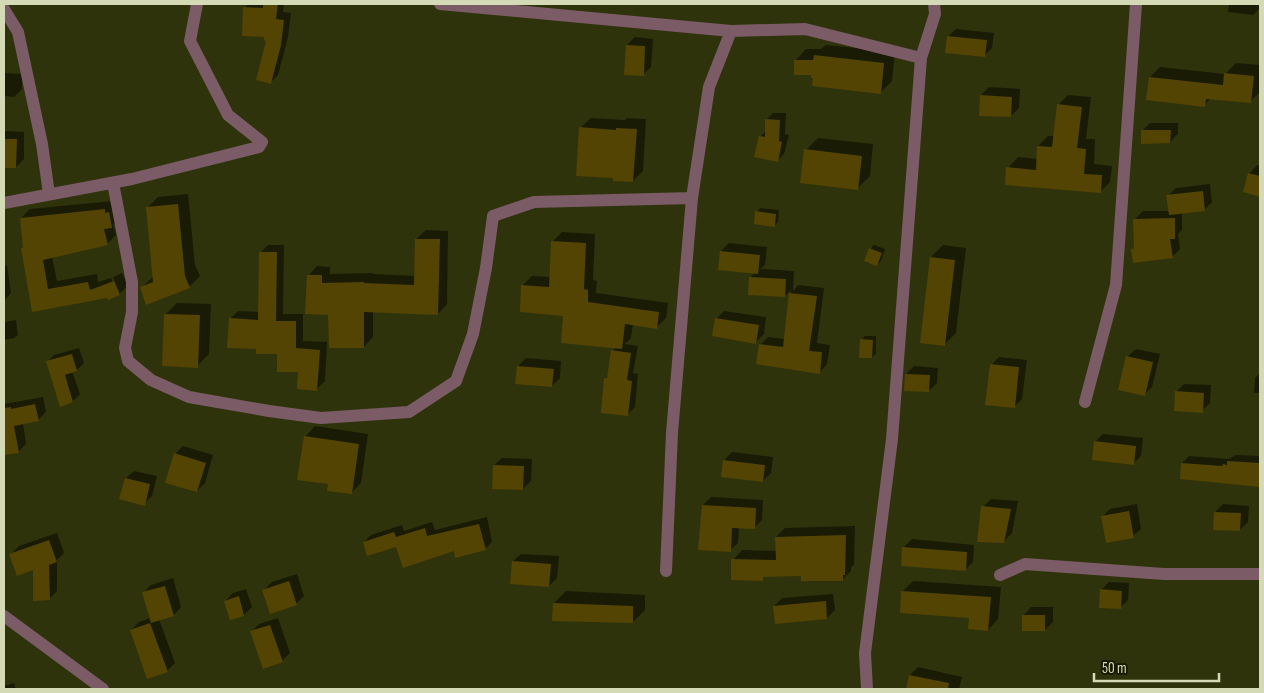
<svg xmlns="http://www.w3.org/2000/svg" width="1264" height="693" font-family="'Sofia Sans Condensed',sans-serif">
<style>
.shadow{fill:#0007}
.building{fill:#534403}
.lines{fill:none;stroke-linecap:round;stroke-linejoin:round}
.street{stroke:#7a5b66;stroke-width:12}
</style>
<rect width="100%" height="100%" fill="#2f330b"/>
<path class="shadow" d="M248,4H284L283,12L291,13L288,37L278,75L271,82L268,40L244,8Z
M1229,4H1260V8L1253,15L1228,12Z
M956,29L994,33L992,48L984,56L948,36Z
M635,37L653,39L651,67L643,75L627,45Z
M826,45L895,52L892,81L881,92L813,74L795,61L806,49H821Z
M1236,63L1260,65V92L1250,102L1211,98L1204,105L1147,99L1150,77L1160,67L1225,74Z
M4,73L22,74V89L14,97L4,96Z
M989,87L1020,89L1019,108L1011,116L981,95Z
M1068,95L1091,97L1086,139H1095L1094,164L1112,166L1110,182L1100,192L1008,168L1018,157L1037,159L1038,146L1048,136H1054L1058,105Z
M773,113H786L785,134L789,135L784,154L777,161L760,137L766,131V120Z
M591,118L625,120L627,118L646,119L643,171L633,181L614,177L580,128Z
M1150,123H1178V134L1170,142L1142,131Z
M4,131L24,132V159L16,167H4Z
M818,138L873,144L870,176L858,188L806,150Z
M1257,165L1260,166V196L1244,191L1250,173Z
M1210,184L1212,202L1204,210L1182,213V230L1178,234L1180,249L1172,257L1132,249L1135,247V219L1143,211H1170L1168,196L1176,188Z
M188,194L195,265L200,276L189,287H142L154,276L147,208L158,197Z
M113,201L120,218L113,225L116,235L107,244L52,257L57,281L97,274L98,282L111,278L117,292H119L113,277L122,273L128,286L119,294L33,310L22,249L24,247L21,218L30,209Z
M760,208L779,210L778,222L774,226L757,212Z
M426,230L448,231L447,304L438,314L373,311V337L364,347L330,314L308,276L317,266L330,267V274L373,273V274L416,276V239Z
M562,232L595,234L593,280L597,281L596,293L668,303L666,318L656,328L633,324L631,338L625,344L638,346L633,373L638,374L635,407L628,414L606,378L609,375L612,351L616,347L564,314L523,285L532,276L551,277L553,241Z
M729,243L767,247L765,265L761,269L794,271L793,291L798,285L824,288L817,343L830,345L827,364L820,372L760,345L768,337L785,339L791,290L785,296L751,277L755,272L721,251Z
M268,245H284L283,314H303V341L327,342L325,381L317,389L299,370L278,353L257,348L230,319L238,311L259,312L260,253Z
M874,245L885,249L881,261L877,265L870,249Z
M943,245L966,248L956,333L944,345L931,257Z
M7,265L11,293L4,301V266Z
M177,303L211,304L209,354L197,366L165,315Z
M724,311L766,317L764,334L756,342L716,319Z
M16,320L18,335L14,338L4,340V322Z
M865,336H876V354L872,357L862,339Z
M79,348L84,363L77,370L72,371L80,394L73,401L61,405L47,362L54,355Z
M1136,349L1160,354L1152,387L1144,395L1128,356Z
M999,357L1027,360L1022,399L1014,407L991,365Z
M526,358L561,361L560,378L552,386L518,366Z
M914,366L938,368L937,383L929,391L906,374Z
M1259,374H1260V393H1254L1255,378Z
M1184,384L1211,385L1210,403L1202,411L1176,392Z
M43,397L46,412L38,420L23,423L26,444L18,452L4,454V404Z
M315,426L368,434L361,483L351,493L305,437Z
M1103,434L1143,438L1141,456L1133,464L1095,442Z
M183,446L213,455L205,483L197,491L175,454Z
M732,452L773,457L771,473L763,481L724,460Z
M1236,455L1260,456V486L1181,478L1182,463L1189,456L1229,459Z
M502,458L532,459L531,481L523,489L494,465Z
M134,471L157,476L152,496L144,504L126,478Z
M711,497L763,500L762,520L754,528L739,527L738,543L730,551L703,505Z
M991,499L1018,501L1012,533L1004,541L983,507Z
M1137,504L1141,529L1133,536L1102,517L1110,509Z
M1223,504L1249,506L1248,522L1240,530L1215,512Z
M487,517L492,542L485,549L455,550L364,542L371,535L402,525L404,531L432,522L435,530Z
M855,526L854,565L851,567V571L842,580L802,575H766L762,579L733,560L742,550L777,551L776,537L785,528Z
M57,533L64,553L57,560V591L49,599L35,568L11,554L19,546Z
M912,539L974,545L973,562L965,570L904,547Z
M521,554L559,556L557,578L549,586L513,561Z
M297,574L304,596L296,604L264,590L272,582Z
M173,578L181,607L174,615L159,619L175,663L167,671L131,630L139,622L151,618L143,593L151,585Z
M913,581L1001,587L998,619L988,630L970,617L902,592Z
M1109,582L1129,583L1128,600L1120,608L1101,590Z
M246,589L252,607L244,615L225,601L233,593Z
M566,591L645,595V610L633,622L554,603Z
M833,594L835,610L827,618L774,606L782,598Z
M1031,607H1053V622L1045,630L1024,615Z
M278,618L290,653L282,661L251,632L259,624Z
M918,667L962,677L959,689H907L910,675Z
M14,683L16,689H4V686Z"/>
<path class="building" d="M263,4H278L276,19L284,20L281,45L271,84L256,80L266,41L264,40V37L242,36L243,7L263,8Z
M947,36L987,40L985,57L945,53Z
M626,45L645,46L644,76L624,75Z
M814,55L884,63L881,94L812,86L813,78H811V75H794V60H813Z
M1224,73L1254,76L1251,103L1206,99L1205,107L1146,100L1149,77L1223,85Z
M980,95L1012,97L1011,117L979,116Z
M1057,104L1082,107L1077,148L1086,149L1084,174L1102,175L1101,193L1005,185L1006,167L1036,170L1037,146L1052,147Z
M765,119L780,120L779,141L782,142L778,162L754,157L759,136L765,137Z
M579,127L616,130V128L637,129L633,182L613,181V178L576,176Z
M1141,130H1171L1170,143L1141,144Z
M4,139H17L16,168H4Z
M804,149L862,156L858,190L800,183Z
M1248,173L1260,176V197L1243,192Z
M1203,191L1205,211L1169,215L1166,195Z
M178,204L185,276L190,288L146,305L140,287L153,282L146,207Z
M105,209V213L109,212L112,228L104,229L108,245L43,260L48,289L88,282L90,290L114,281L120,295L108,300L107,298L32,312L21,248H23L20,218Z
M755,211L776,214L775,227L754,224Z
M1175,218V239H1170L1173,258L1133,263L1131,249L1134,248L1133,219Z
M415,239H440L438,315L364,312V348H329L328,315L305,314L307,275H322V283L364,282V283L414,285Z
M551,241L586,243L584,289L588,290V302L659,312L657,329L625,324L622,349L561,343L563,316L520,312L521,285L549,287Z
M869,248L882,253L877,266L864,261Z
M720,251L760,255L758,274L718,270Z
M259,252H277L276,321H296V348L320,350L317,391L297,389L298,372H277V354H256V349L227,348L229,318L258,320Z
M930,257L955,260L945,346L920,343Z
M749,277L786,279L785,297L748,295Z
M789,293L817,296L809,351L822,352L820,374L756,364L759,344L783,347Z
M164,314L200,315L198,368L162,366Z
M715,318L759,325L756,344L712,336Z
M860,339L873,340L872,358H859Z
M611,350L631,353L627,380L632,381L628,416L601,413L604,378H607Z
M72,354L77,371L65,375L73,402L60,407L46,361Z
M1126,356L1153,362L1145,396L1118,390Z
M990,364L1019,367L1015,408L985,405Z
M517,366L554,369L552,387L515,384Z
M905,374L930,375L929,392L904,391Z
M1175,391L1204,393L1203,413L1174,411Z
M35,404L39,421L14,426L19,453L4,455V408L11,407V409Z
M304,436L359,444L352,494L327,491L328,484L297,480Z
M1094,441L1136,446L1134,465L1092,460Z
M174,453L206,463L197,492L165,483Z
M723,460L765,465L763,482L721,477Z
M1227,461L1260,463V487L1180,479L1181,463L1222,466L1223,464L1227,465Z
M493,465L524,466L523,490L492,489Z
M125,478L150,484L145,506L119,499Z
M702,505L756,508L755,529L732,528L731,552L698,550Z
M981,506L1011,509L1004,543L977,542Z
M1129,511L1134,538L1106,543L1101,516Z
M1214,512L1241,513L1240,531L1213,530Z
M479,524L486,550L455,558L454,551L403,568L396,547L367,556L363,542L394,532L396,537L425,528L427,536Z
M846,535L845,575H843V581H801V576L763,577V581L731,580V559L776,560L775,537Z
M49,540L57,562L49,565L50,600L33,601V570L17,576L9,554Z
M902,547L967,552L966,571L901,566Z
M512,561L551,564L549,587L510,584Z
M289,581L297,605L270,614L262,590Z
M165,586L174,616L151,623L142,592Z
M1100,589L1122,591L1121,609L1099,608Z
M901,591L991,597L988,631L968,629L969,618L900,613Z
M239,596L244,616L230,620L224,601Z
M826,601L827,619L775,624L773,606Z
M553,603L633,606V623L552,621Z
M1022,615H1045V631H1022Z
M150,623L168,672L147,679L130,630Z
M270,625L283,662L263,669L250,631Z
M909,675L949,683L948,689H906Z"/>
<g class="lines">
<path class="street" d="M440,4L731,31
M4,9L18,32L42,144L49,194
M921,58L935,14L934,4
M113,183L132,282V312L125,348L128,361L151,380L189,397L269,411L321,418L409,412L456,381L473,334L486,268L493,216L534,202L692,198
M4,203L132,179L259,147L262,142L228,115L190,41L197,4
M1085,402L1116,285L1136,4
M666,571L672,433L692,198L709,87L731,31L805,29L921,58L892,439L865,653L867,689
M1000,575L1025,564L1164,574H1260
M4,616L103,689"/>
</g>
<rect width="1264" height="693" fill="none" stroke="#d4dab5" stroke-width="10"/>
<path d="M1094 673v8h125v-8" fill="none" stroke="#d4dab5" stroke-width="2.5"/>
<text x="1102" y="673" font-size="15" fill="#d4dab5" stroke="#181a00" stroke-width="4" paint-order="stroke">50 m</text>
</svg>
